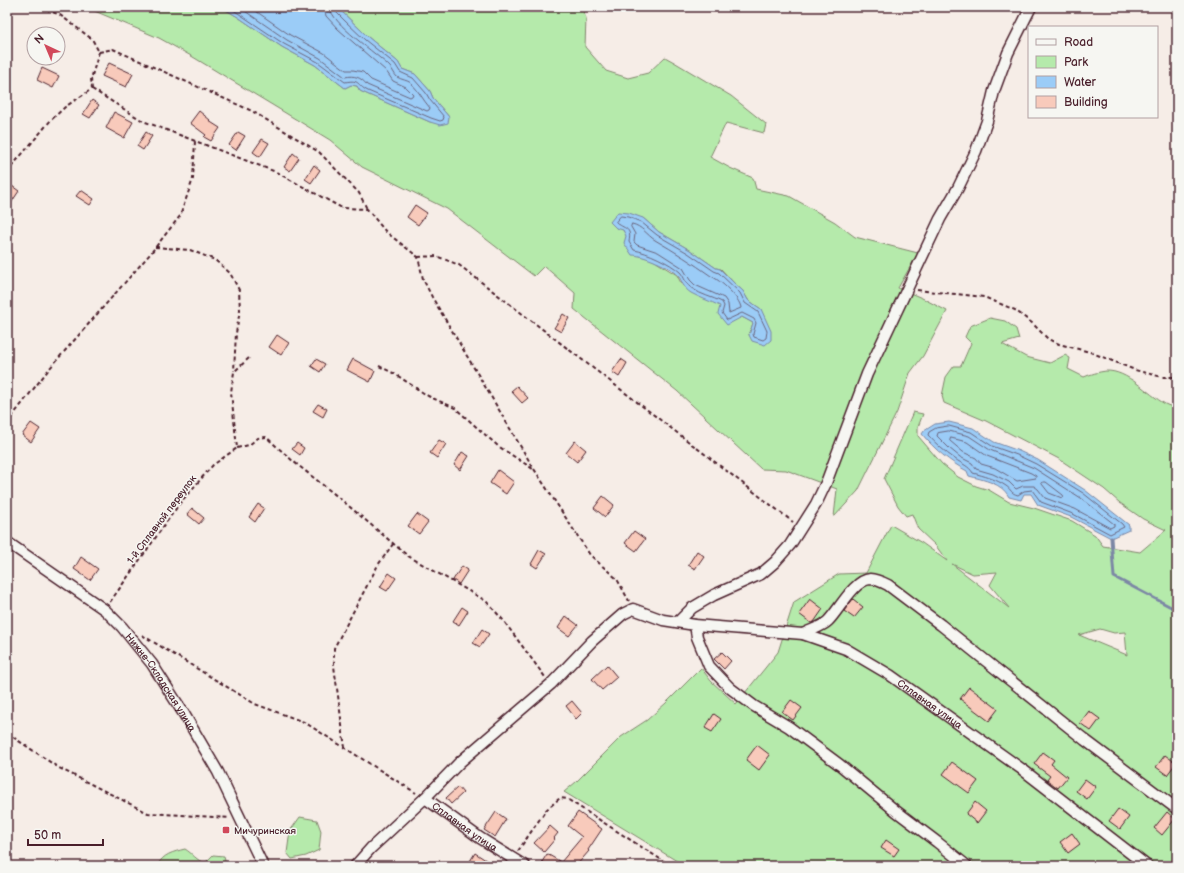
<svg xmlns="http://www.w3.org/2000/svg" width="1184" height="873" font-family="'Balsamiq Sans',sans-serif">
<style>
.green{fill:#b5eaab;stroke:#80846b;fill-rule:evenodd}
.water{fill:#9bccf7;stroke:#7b87a5}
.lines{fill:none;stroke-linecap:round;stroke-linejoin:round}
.shore{stroke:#6a647d;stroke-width:1}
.stream{stroke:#7b87a5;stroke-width:3}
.building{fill:#f8cabb;stroke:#4a1f2b}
.minor-casing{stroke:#4a1f2b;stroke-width:13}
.path{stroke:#4a1f2b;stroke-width:2;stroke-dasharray:4 3;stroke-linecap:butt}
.minor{stroke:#f6f6f2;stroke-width:10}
.poi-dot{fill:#d1495b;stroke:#f6f6f2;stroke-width:1.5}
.labels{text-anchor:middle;stroke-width:3;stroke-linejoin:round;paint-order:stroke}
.street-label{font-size:10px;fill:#4a1f2b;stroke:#f6f6f2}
.poi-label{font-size:10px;fill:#4a1f2b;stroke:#f6f6f2;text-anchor:start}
</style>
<rect width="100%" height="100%" fill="#f6ede7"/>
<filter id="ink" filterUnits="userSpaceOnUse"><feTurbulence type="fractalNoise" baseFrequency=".025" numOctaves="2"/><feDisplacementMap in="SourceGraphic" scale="8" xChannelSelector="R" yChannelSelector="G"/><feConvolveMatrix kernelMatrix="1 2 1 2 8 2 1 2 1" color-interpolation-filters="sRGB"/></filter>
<g filter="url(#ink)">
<path class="green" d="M85,7H221L238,17L282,47L315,65L345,88L351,85L357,86L360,91L430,122L449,117L433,98L430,91L415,74L402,69L398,62L368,37L337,7H581L586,18L585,47L606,71L628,78L648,73L665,57L674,62L731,96L766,124L764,133L726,123L710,157L730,168L753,178L756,189L789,196L835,222L855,237L918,253L898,288L922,298L947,311L923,356L910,373L897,412L858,491L834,517L837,489L786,470L761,469L677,391L574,309L575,293L544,266L534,276L447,209L362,167L330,140L193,57L159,38ZM643,218L659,232L690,250L716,268L721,269L735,284L743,291L748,300L761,309L749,335L753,323L682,285L677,275L653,260L639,255L623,230Z
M990,318L1005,321L1016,329L1019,339L1002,344L1026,357L1050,363L1065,355L1070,358L1068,369L1084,377C1091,374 1098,372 1106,371C1127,370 1148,394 1165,404C1169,406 1173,407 1177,408V866H685L564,792L576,782L621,737L647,720L666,703L701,668L711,681L736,704L778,652L794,602L839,574L866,573L891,525L922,543L947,561L936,546L918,529L912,514L906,516L898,506L884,479L913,412L923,414L918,427V436L942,464L958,477L976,486L989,490L1009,502L1034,508L1072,521L1095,535L1103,546L1140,552L1166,530L1143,519L1120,503L1104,489L1059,459L986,421L944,403L942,396L946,377L954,366H961L971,343L965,337L970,326ZM952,564L973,574L997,572L990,585L1009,608ZM1100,629L1114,633L1125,632L1127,655L1079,635Z
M300,817L317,820L321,831L319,850L306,856L292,859L287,853L290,831Z
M185,849C192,853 197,861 205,863L213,855L224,856L226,866H157C163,854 173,852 185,849Z"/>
<path class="water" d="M221,7H337L368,37L398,62L402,69L415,74L430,91L433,98L449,117L448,123L440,125L430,122L360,91L357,86L351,85L345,88L315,65L282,47L238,17Z
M618,212L629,213L643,218L659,232L690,250L716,268L720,269L735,284L743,291L748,300L761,309L771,331V340L765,345L752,341L749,335L753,323L742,317L727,325L718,314L720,306C710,301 700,298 691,293C683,288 682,281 678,275C671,267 643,255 632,255L624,243L626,236L623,230L616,228L610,222Z
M949,422L973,428L994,442L1019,451L1038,460L1085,490L1129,525V530L1111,538L1071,517L1038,505L1031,494H1024L1021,500L1009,497C1002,483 984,480 969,476L967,471C950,462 934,449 922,434L924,431L935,424Z"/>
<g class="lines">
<path class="shore" d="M229,7L284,44L318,62L345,82C361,79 356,85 368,91L431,118L440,121L443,120L444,117L430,100L426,93L413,78L400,72L395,64L365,40L345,21L335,11V7
M239,7L287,40L320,58L345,77C354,75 361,77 367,85L427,111L429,110L430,108C423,100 419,91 411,83C407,80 402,80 397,77C394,74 393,70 390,67C378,54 330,23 330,7
M250,7L290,35L324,53L346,70H353L363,72L371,80L410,97L412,96L413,94L406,87L393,81L386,71L338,29L326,16L324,7
M621,216L628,217L641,222L657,235L688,253L714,271L719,273L740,293L745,303L758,312L767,331L766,338L763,340L754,337L753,334L756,323L754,319L742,313L727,320L722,313L724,306L722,302C712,297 701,295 693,289C685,285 685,277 680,272C670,263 647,252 634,250L629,242C632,226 624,230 616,222Z
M632,224C642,226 647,235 655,240C674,251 693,263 711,276C720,280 740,298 741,308L729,313L728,304L724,298L695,285L690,280L683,268L658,252L637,245L634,242L635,234L631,227Z
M949,426L971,432L992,446L1017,455L1036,464L1083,493L1122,524L1124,527L1110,534L1073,514L1041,502L1032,490L1024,491L1018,495C1010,493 1012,490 1006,486C996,479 984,476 973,473C969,466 962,464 955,459C945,452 936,444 928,435L929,432L936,428Z
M949,431L969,436L990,450L1034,468L1081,498L1114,524V526L1110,528L1075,509L1045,498L1038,489L1034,486H1023L1016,489L1009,482L993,474L976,469L972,463L960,457L949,448L937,436L938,433Z
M951,438L967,442L987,456L1031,473L1036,476V478L1017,481L995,468L981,464L976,458L963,452L950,441Z
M1043,482H1046L1063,495L1064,497L1062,498L1049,493L1042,484Z"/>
<path class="stream" d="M1111,538L1114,577L1171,607L1177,612"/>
</g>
<path class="building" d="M109,63L133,74L126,87L102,76Z
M42,68L59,76L53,88L37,80Z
M92,100L99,105L90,118L83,114Z
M199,111L210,120L209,121L220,128L211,141L204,137L206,135L190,123Z
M114,112L133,122L124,138L106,128Z
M146,132L152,136L143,150L137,146Z
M238,132L245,136L236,150L229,145Z
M262,139L269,143L260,157L253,152Z
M293,153L299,158L290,171L284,167Z
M314,165L320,170L311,183L305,179Z
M12,186L19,191L7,209V194Z
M81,190L94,199L90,205L76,196Z
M415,205L427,213L418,225L407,217Z
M563,314L569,318L561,332L554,328Z
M277,335L289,343L281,355L269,347Z
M316,359L325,364L320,372L311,366Z
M353,359L375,371L370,382L347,370Z
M621,359L627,363L619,377L612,372Z
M517,386L528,398L522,403L511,391Z
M318,404L327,409L323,417L313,411Z
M31,423L40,429L31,442L22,435Z
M439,440L446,444L437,458L430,453Z
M575,441L586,450L577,462L566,453Z
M297,443L304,448L300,455L292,449Z
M462,452L469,456L460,470L454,465Z
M498,470L514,482L506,494L490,483Z
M603,496L614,505L605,517L594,508Z
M258,504L264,508L255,522L249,517Z
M192,508L204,518L199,524L187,514Z
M417,514L428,522L419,534L408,526Z
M634,531L645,539L636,551L625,543Z
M539,550L546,554L537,568L531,564Z
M697,551L704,556L695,569L688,565Z
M81,557L98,569L90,580L74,569Z
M462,566L468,570L459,584L453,580Z
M389,573L396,578L387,591L380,587Z
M810,599L823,609L814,622L811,623L799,614Z
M853,599L863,607L854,618L844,611Z
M462,607L468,611L459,625L453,621Z
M566,616L578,625L569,636L558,628Z
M482,629L489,634L480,647L473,643Z
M722,652L731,661L724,669L714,659Z
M607,665L617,677L602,690L592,679Z
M969,687L998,709L989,721L960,699Z
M791,700L802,708L793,720L782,712Z
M572,701L582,713L576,719L566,706Z
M1089,711L1100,719L1091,731L1080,723Z
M714,714L721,719L712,732L705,728Z
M757,745L770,755L759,770L746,760Z
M1043,752L1054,760L1051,764L1067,777L1058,788L1047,780L1050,776L1034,764Z
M1165,755L1176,763L1167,775L1156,767Z
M952,762L978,781L969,793L943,774Z
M1085,779L1096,787L1087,799L1076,791Z
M458,787L463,793L451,804L446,798Z
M975,802L986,811L977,823L966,814Z
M1118,809L1129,817L1120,829L1109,821Z
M496,812L506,819L495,837L484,830Z
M578,812L602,829L588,850L589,851L576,866H549L542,862L547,854L561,862L582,837L568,826Z
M1167,812L1175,819L1162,835L1154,828Z
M550,826L558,833L554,838L555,839L544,852L534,843Z
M1072,833L1080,844L1068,853L1060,842Z
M886,840L899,849L894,856L881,848Z
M475,853L495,866H467Z"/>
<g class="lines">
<defs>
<g id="minor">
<path id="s1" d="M7,542L105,610L122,627L152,664L184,714L218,772L263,866"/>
<path d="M678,622L692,608L714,595L761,574L775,562L790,545L816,504L826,483L867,374L940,219L958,188L976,151L987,121L994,91L1008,53L1031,7"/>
<path d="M695,625L697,637L709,666L730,688L754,706L789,727L840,765L896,811L937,842L967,866"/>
<path d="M803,634C810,630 822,627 828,621C839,610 854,580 870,579C876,579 882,582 888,585L941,625L1085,740L1177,809"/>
<path id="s2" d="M425,798L480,838L525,866"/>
<path id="s3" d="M355,866L371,848L425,798L460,762L551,684L592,641L623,614L633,609L663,620L695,625L803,634L846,649L890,675L1023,770L1147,866"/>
</g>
</defs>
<use href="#minor" class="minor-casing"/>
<path class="path" d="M40,7L60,15L92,39L99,52
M99,52L113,49L252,111L319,152L359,193L367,209
M92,89L143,121L276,172L342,208L367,209L386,232L418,257L423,279L432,297L534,469L590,555L617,579L629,601
M7,172L51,120L65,107L92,89L91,79L99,52
M155,247L190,250L215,260L230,273L239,290L240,310L236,333L234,371
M418,257L436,256L459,265L793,522
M917,290L984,297L1015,310L1032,323L1048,339L1059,344L1090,352L1135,370L1162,377H1177
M379,366L395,374L428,396L455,408L498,446L533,469
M7,423L49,369L150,254L180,216L193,179L195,141
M237,448L249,445L258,438L266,437L294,462L338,497L408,556L486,601L503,620L545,677
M110,602L180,503L213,465L237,448L231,392L234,372L249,358
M142,635L255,704L304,722L416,793
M7,733L59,768L148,813L230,818
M345,748L334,666V648L378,565L393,544
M518,851L546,810L560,798L567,799L671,866"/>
<use href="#minor" class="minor"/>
</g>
</g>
<rect class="poi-dot" x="222" y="826" width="8" height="8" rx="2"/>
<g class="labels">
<g class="street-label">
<text transform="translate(161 519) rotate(-53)" y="4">1-й Сплавной переулок</text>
<text dy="4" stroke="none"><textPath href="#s1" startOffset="211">Нижне-Складская улица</textPath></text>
<text dy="4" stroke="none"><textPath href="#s3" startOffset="698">Сплавная улица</textPath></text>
<text dy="4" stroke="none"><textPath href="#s2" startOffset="49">Сплавная улица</textPath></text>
</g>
<g class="poi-label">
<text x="234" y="834">Мичуринская</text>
</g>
</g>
<rect width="1184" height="873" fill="none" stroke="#f6f6f2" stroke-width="24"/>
<rect x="12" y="12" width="1160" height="849" fill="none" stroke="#4a1f2b" stroke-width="1.5" filter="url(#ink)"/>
<rect x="1028" y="26" width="130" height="92" fill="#f6f6f2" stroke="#b1a0a2"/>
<rect x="1036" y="39" width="20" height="6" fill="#f6f6f2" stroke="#b1a0a2"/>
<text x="1064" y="46" font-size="12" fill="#4a1f2b">Road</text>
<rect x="1036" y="56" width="20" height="12" fill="#b5eaab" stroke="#b1a0a2"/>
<text x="1064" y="66" font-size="12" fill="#4a1f2b">Park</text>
<rect x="1036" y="76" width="20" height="12" fill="#9bccf7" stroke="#b1a0a2"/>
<text x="1064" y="86" font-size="12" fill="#4a1f2b">Water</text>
<rect x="1036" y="96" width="20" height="12" fill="#f8cabb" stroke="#b1a0a2"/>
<text x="1064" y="106" font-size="12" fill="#4a1f2b">Building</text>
<g transform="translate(46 46) rotate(316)"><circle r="19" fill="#f6f6f2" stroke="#b1a0a2"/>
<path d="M0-3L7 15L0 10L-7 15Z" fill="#d1495b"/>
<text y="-6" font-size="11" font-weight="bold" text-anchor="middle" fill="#4a1f2b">N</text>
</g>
<path d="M28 839v6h75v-6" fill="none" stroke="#4a1f2b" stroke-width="2"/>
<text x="34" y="839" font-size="12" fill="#4a1f2b" stroke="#f6f6f2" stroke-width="3" paint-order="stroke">50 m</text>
</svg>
